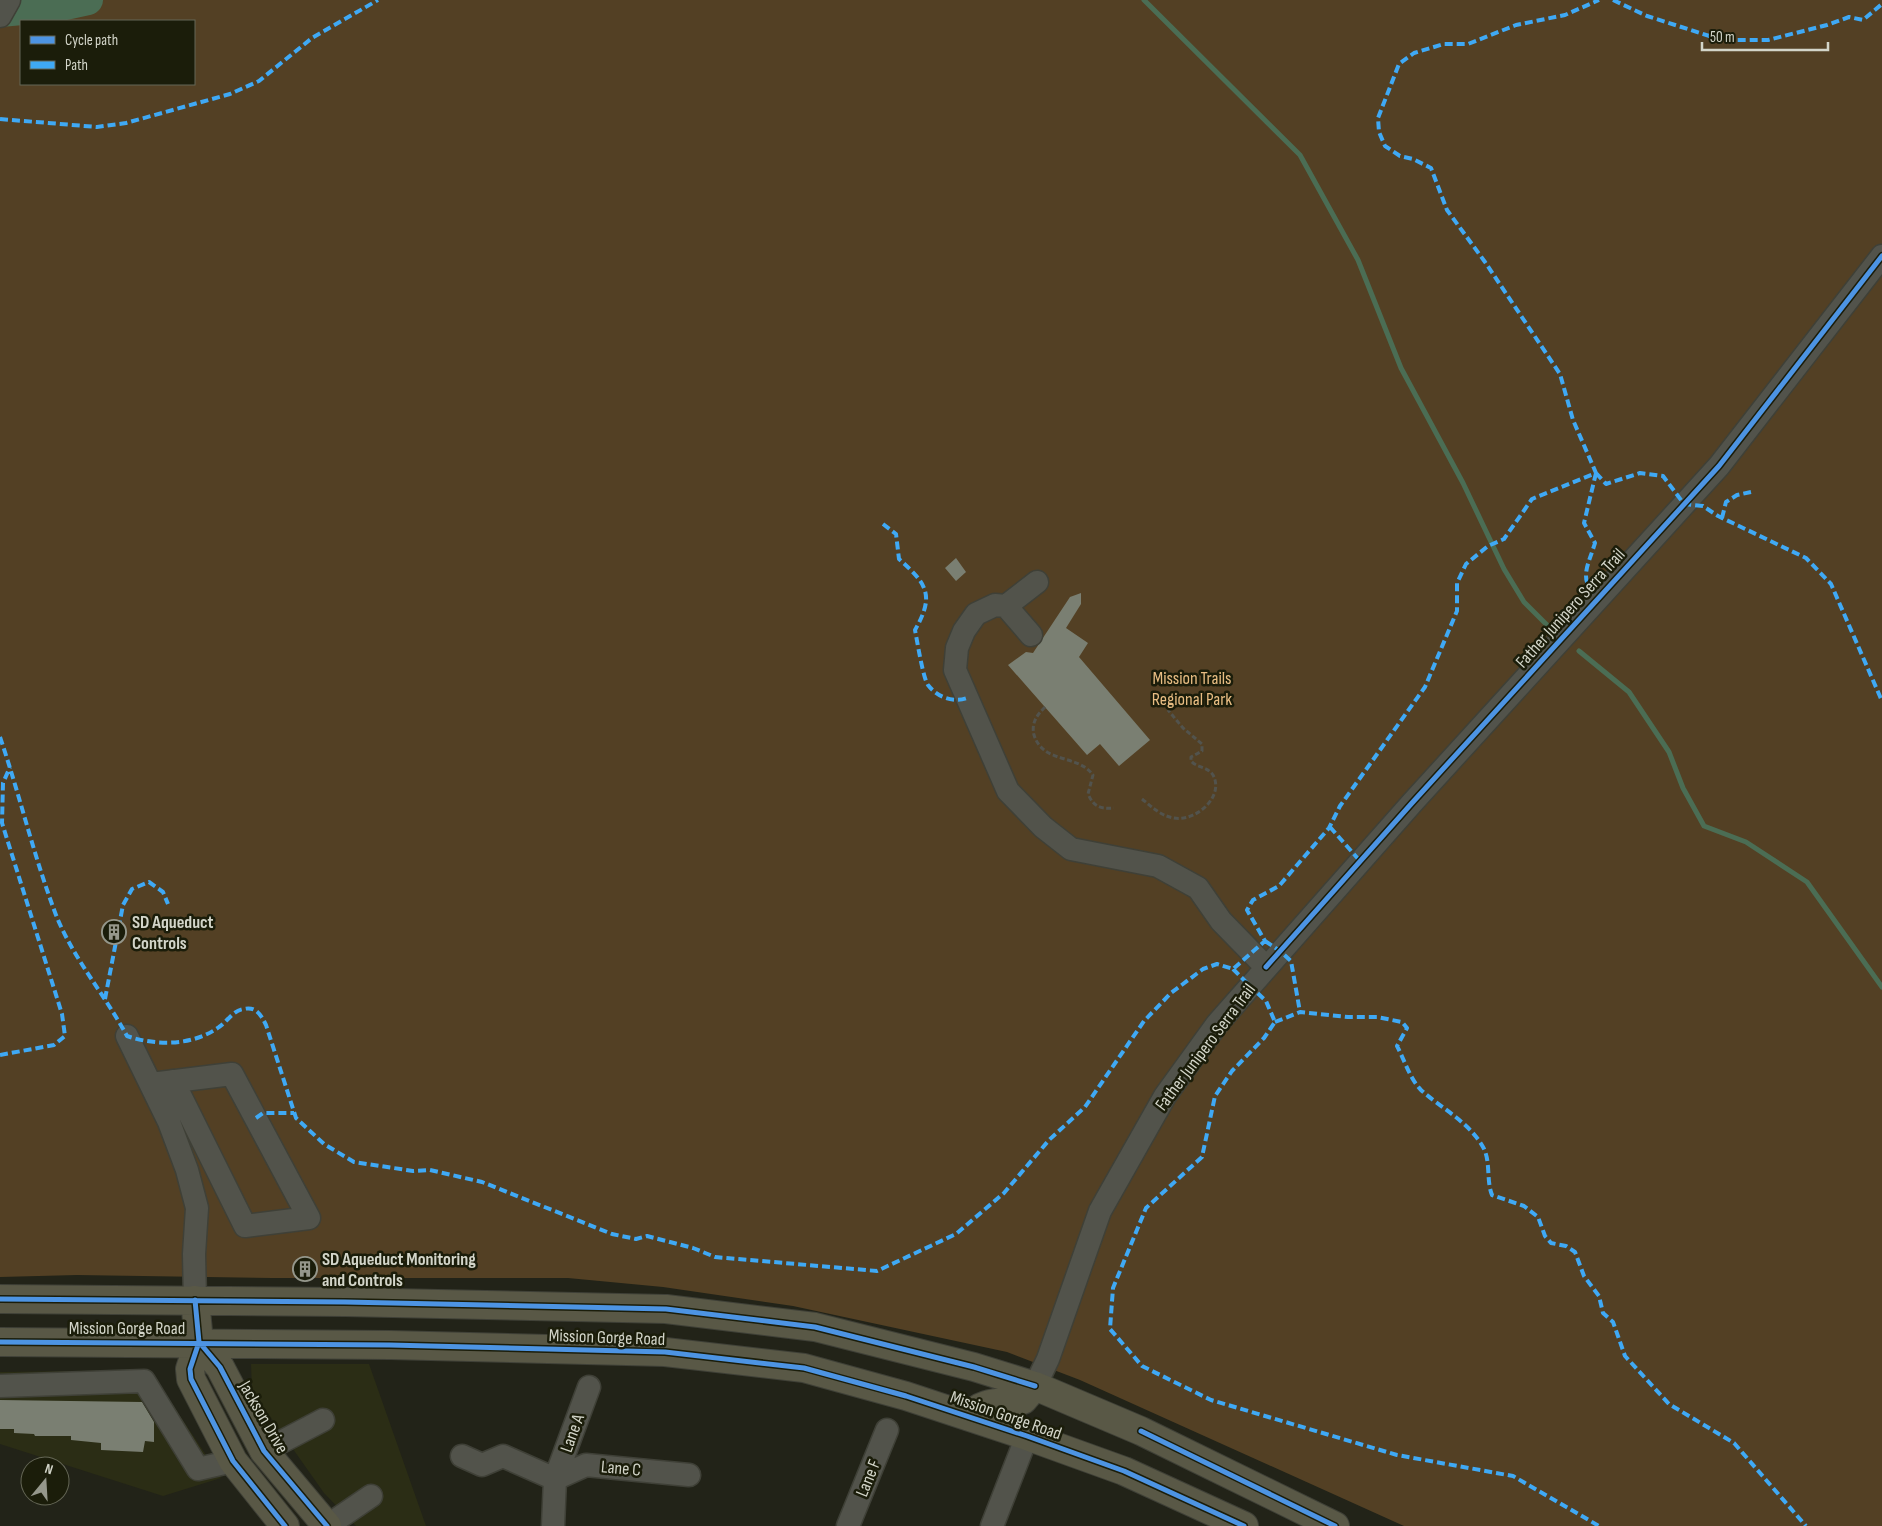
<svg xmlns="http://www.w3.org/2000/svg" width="1882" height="1526" font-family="'Sofia Sans Condensed',sans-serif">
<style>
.built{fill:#2b2d15}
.green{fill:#534024;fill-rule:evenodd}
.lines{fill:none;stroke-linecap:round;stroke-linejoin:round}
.stream{stroke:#4b6d54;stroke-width:5}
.river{stroke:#4b6d54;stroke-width:30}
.building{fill:#7a7f72}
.minor-casing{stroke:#3f4037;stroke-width:25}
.major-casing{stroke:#3f4037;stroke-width:30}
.path{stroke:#52534d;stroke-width:3;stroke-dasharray:5 2.5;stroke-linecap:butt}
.minor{stroke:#52534b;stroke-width:22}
.major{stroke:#595846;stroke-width:28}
.quiet{stroke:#3fa9f5;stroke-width:4;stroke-dasharray:8 4;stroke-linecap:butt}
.cycleway-casing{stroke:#1b1d0a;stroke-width:8}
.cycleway{stroke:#4d94e3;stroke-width:5}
.labels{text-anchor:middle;stroke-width:5;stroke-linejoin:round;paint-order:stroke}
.street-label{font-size:18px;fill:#d3d5c9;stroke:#1b1d0a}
.park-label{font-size:18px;fill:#e8bd83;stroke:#1b1d0a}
.poi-label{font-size:18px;font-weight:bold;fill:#d3d5c9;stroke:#1b1d0a;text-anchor:start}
</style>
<rect width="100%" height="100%" fill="#222318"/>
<path class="built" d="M251,1364H369L426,1526H356L324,1493L252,1391Z
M150,1370L221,1478L163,1496L0,1444V1372Z"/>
<path class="green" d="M0,0H1882V1526H1404L1080,1380L1007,1352L793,1306L663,1287L568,1278H273L77,1275L0,1277ZM21,21H194V84H21Z"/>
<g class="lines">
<path class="stream" d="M1144,0L1300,155L1358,260L1401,368L1463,483L1504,569L1524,602L1548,626
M1579,651L1629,692L1669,752L1683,788L1704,826L1746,842L1807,882L1882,987"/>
<path class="river" d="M0,12L56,7L88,0"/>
</g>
<path class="building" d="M956,558L966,572L956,581L945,568Z
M1081,593V604L1066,628L1088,643L1079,657L1150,740L1119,766L1100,744L1087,755L1008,665L1026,652L1033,653L1070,597Z
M0,1400L142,1402L154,1422V1442L145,1441L143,1452L101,1450V1443L71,1440V1436H35L34,1434L14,1433V1429H0Z"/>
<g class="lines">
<defs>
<path id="minor" d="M0,16L9,0
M1037,582L1006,606L995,605L976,614L964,631L957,648L955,670L1008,791L1043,827L1071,849L1158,866L1198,888L1221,921L1266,967
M1006,606L1031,635
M127,1036L169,1122L187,1170L197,1208L194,1254L195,1300
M151,1084L232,1074L309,1218L245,1226L173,1081
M0,1386L144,1381L198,1469L233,1461
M1035,1386L1048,1359L1100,1211L1165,1096L1217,1024L1412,803L1719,466L1882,256
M264,1451L323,1420
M462,1456L482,1465L503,1456L555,1479
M555,1479L586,1465L689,1475
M327,1526L371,1496
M553,1526L555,1479L589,1387
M848,1526L887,1430
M992,1526L1027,1436"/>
<path id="major" d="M0,1299L345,1302L666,1309L815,1327L974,1367L1035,1386L1141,1431L1335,1526
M195,1300L199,1342L190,1369L191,1379L233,1461L285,1526
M0,1342L390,1345L665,1352L804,1368L906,1396L1027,1436L1124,1471L1244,1526
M199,1342L220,1367L264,1451L327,1526
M969,1417C983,1399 1002,1404 1023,1400L1035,1386"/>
</defs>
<use href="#minor" class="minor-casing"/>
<use href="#major" class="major-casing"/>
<path class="path" d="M1045,707C1037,715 1031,723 1034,735C1043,764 1078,754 1093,775L1088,794C1094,807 1100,809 1114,808
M1142,799C1152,807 1161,816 1174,818C1195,822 1225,797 1213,775C1207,766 1197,768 1191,761V757L1202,751V744L1183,728L1168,710"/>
<use href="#minor" class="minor"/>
<use href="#major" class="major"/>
<path class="quiet" d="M1613,0L1647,16L1722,40H1768L1827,25L1849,17L1863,20L1882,4
M0,119L97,127L126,123L230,94L259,81L312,38L378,0
M1596,473L1606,484L1640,473L1663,476L1684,504L1703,506L1718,516L1806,558L1831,584L1882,701
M1596,473L1584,523L1595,543C1588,566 1577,581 1599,597
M1722,518L1726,502L1737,495L1751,492
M883,524L896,534L899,559C927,584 935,595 915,630C917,640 923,678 928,685C937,697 953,703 967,698
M0,737C20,796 34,857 56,915C73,958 105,995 127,1036C156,1046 193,1046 219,1027C227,1022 233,1010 244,1009C256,1006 261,1015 266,1025L296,1118L324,1144L354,1162L413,1171L430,1170L482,1182L612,1234L636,1239L647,1236L693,1248L715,1257L877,1271L956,1234L1004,1193L1049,1140L1085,1107L1144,1021L1171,993L1203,969L1217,964L1233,969L1265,941L1247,910L1253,900L1279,886L1329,828L1340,806L1425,687L1457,611V583L1466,564L1488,546L1504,539L1532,499L1596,473L1573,420L1560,374L1485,262L1447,210L1431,168L1413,159L1400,156L1385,146L1379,132L1378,118L1399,64L1414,53L1444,44H1468L1516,25L1565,15L1599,0
M1330,827L1360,861
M1265,941L1280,951L1291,961L1300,1012
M1233,969L1248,984
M1249,985L1266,1001L1275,1022L1264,1038L1232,1071L1215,1096L1202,1157L1146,1208L1113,1288L1110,1329L1142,1366L1211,1400L1397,1455L1513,1476L1599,1526
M105,999L123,905L132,889L149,882L163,892L168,904
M1275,1022L1300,1012L1348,1017H1377L1402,1022L1407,1028L1397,1046C1404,1059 1410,1079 1421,1090C1441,1108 1469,1122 1483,1147C1491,1161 1486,1180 1492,1195L1524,1206L1538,1217L1545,1236L1551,1243L1566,1246L1575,1252L1584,1276L1599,1296L1603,1313L1613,1322L1625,1356L1669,1404L1734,1443L1806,1526
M0,1055L54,1045L65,1036L62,1014L2,823L3,783L10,767
M256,1118L263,1113H294"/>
<defs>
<path id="cycleway" d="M1266,967L1412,803L1719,466L1882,256
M0,1299L345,1302L666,1309L815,1327L974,1367L1035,1386
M195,1300L199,1342L190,1369L191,1379L233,1461L285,1526
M0,1342L390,1345L665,1352L804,1368L906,1396L1027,1436L1124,1471L1244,1526
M199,1342L220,1367L264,1451L327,1526
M1141,1431L1335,1526"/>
</defs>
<use href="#cycleway" class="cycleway-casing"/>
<use href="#cycleway" class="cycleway"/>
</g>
<defs>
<symbol id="building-ring" viewBox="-11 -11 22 22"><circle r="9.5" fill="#1b1d0a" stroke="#95978b" stroke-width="1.5"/><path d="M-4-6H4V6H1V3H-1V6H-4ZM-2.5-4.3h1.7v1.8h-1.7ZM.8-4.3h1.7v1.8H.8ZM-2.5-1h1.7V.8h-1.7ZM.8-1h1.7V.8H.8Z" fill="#95978b"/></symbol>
</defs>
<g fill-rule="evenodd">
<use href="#building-ring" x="100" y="918" width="28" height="28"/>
<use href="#building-ring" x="291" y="1255" width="28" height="28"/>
</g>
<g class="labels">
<g class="street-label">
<text transform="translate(1570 608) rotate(-48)" y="6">Father Junipero Serra Trail</text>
<text transform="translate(1205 1047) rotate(-53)" y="6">Father Junipero Serra Trail</text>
<text x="127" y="1334">Mission Gorge Road</text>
<text transform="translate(607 1337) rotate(2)" y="6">Mission Gorge Road</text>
<text transform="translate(1006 1415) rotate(19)" y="6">Mission Gorge Road</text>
<text transform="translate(264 1417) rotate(60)" y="6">Jackson Drive</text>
<text transform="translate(572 1433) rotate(-70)" y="6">Lane A</text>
<text transform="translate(621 1468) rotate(5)" y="6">Lane C</text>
<text transform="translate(868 1478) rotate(-68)" y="6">Lane F</text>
</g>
<g class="park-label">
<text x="1192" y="684">Mission Trails<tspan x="1192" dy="21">Regional Park</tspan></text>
</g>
<g class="poi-label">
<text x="132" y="928">SD Aqueduct<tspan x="132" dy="21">Controls</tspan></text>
<text x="322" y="1265">SD Aqueduct Monitoring<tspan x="322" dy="21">and Controls</tspan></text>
</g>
</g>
<rect x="20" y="20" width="175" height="65" fill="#1b1d0a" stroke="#656756"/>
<rect x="30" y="36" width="25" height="8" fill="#4d94e3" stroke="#656756"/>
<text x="65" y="45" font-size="15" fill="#d3d5c9">Cycle path</text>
<rect x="30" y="61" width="25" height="8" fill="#3fa9f5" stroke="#656756"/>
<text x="65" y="70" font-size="15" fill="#d3d5c9">Path</text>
<g transform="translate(45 1481) rotate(18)"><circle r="24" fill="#1b1d0a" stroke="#656756"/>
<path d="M0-4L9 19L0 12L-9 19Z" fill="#95978b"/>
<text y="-8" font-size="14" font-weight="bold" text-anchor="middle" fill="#d3d5c9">N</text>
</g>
<path d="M1702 42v8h126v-8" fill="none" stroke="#d3d5c9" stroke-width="2.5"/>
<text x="1710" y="42" font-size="15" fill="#d3d5c9" stroke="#1b1d0a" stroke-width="4" paint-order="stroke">50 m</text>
</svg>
